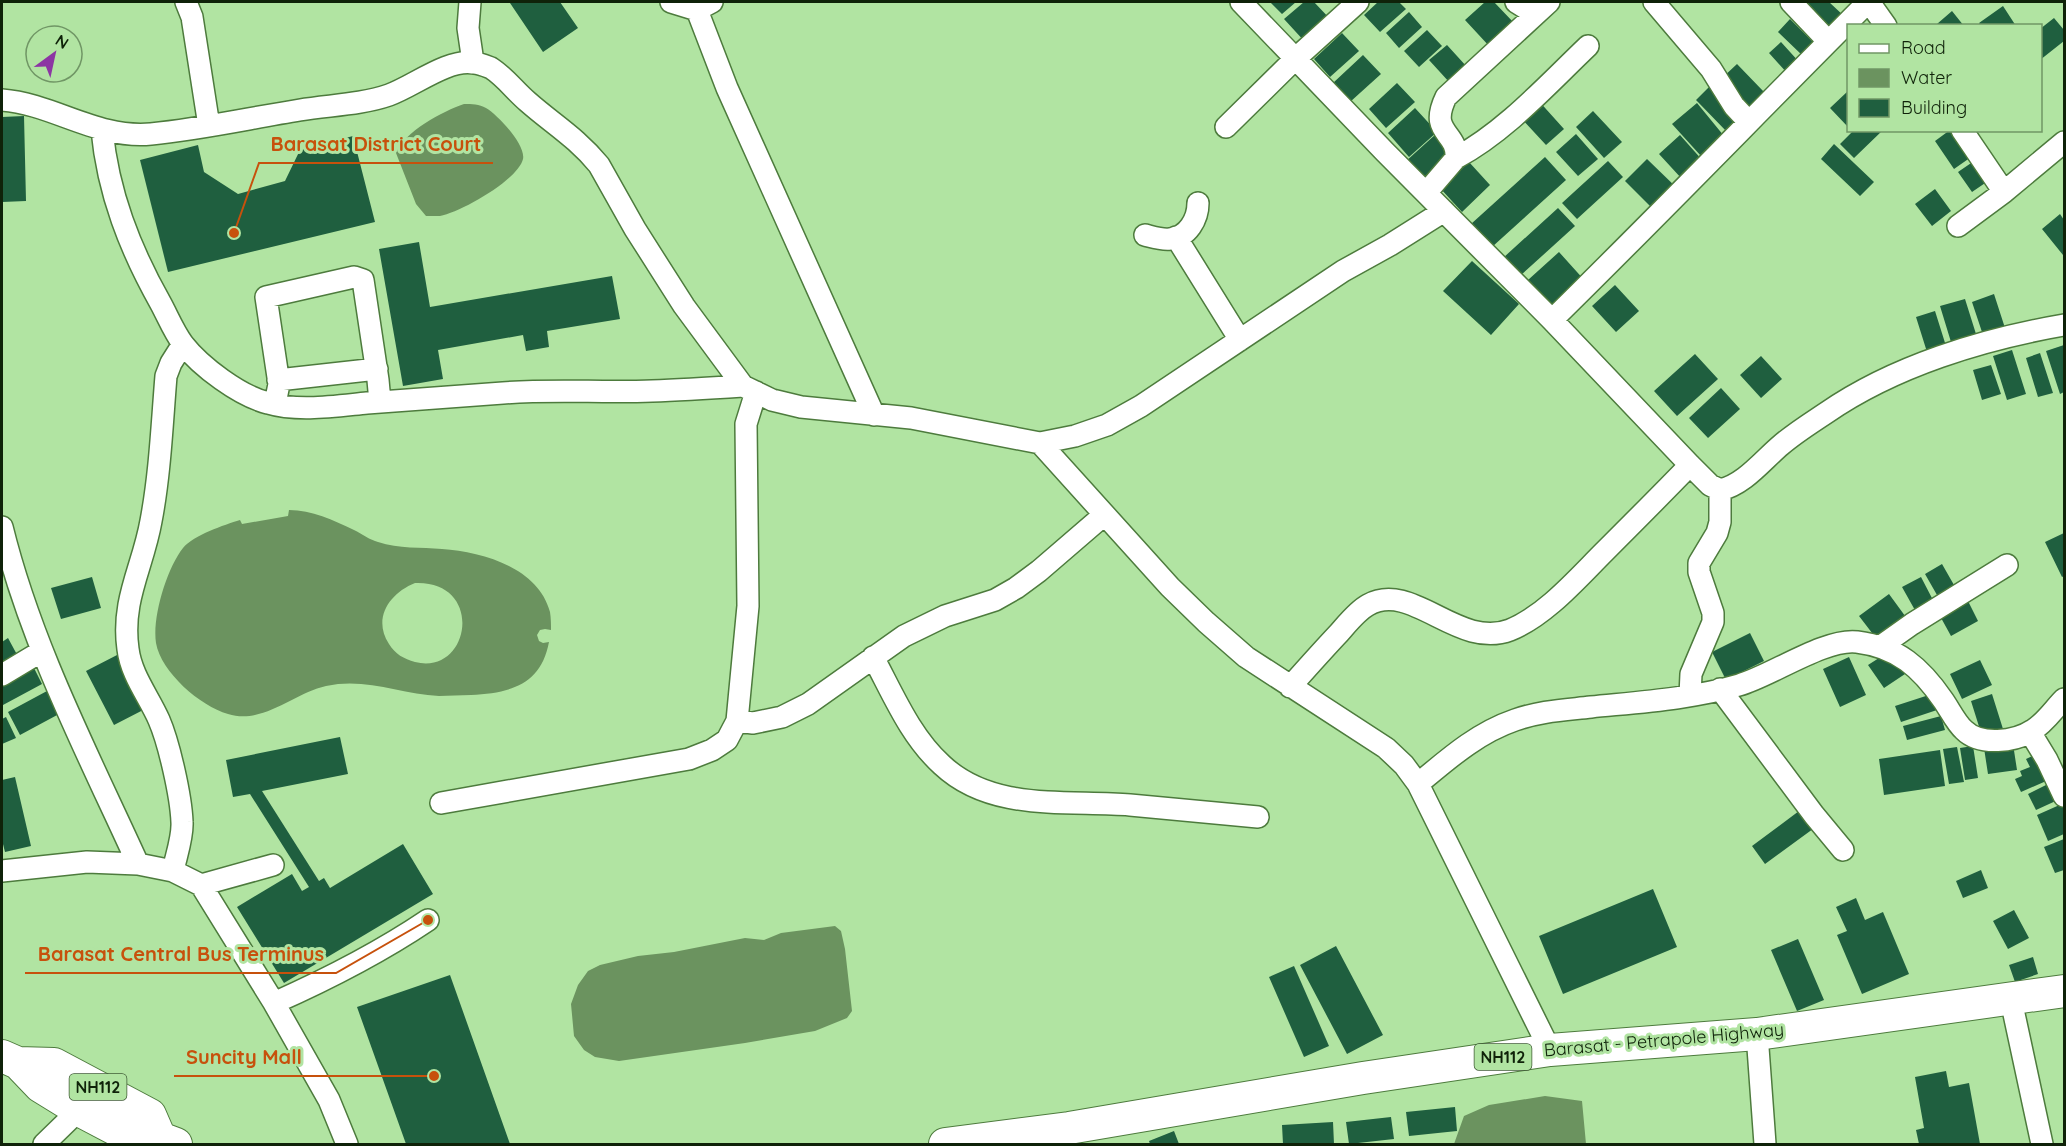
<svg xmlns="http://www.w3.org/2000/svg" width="2066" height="1146" font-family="Quicksand,sans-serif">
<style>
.water{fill:#6b935f;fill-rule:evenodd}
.building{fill:#1f5f3f}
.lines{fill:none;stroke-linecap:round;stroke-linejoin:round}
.minor-casing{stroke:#4d7b3d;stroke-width:24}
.highway-casing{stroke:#4d7b3d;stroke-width:34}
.minor{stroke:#fff;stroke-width:21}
.highway{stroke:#fff;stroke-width:32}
.labels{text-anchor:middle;stroke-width:6;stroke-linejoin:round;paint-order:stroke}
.shield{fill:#b1e4a2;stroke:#405c37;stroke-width:1.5}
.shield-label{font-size:16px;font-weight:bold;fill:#0f2209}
.street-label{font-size:18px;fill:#0f2209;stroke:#b1e4a2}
.leader{fill:none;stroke:#c7510c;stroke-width:2}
.callout-dot{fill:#c7510c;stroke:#b1e4a2;stroke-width:2}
.callout-label{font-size:20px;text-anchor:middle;font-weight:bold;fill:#c7510c;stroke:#b1e4a2;stroke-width:6;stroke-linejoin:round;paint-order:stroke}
</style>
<rect width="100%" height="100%" fill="#b1e4a2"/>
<path class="water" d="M464,104C472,104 479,104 486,108C498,115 526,145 523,159C518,180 461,212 440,216C436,216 431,216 426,216L416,204L396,153C404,132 443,111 464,104Z
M289,510C312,510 333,520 354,530C362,534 370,540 378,542C399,549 421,547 442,549C482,552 538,567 550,612C551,618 551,625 551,630L545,629L540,630L537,635L539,641L543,643L549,642C541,685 510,693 471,695C460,695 449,696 439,696C401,694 365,677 326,686C294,693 263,725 228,714C200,706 161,672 156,643C152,617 167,568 183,548C194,535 224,525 240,520L242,524L288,516ZM415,583C485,580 471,676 415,662C404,659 395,654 389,644C372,618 390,593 415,583Z
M835,926L841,931L845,949L852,1011L847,1018L815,1031L745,1043L619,1061L595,1057L584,1050L574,1036L571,1004L578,985L588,971L600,965L638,956L674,952L745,938L764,940L781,933Z
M1545,1096L1582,1101L1586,1144H1454L1464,1116L1489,1105Z"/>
<path class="building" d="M512,2H560L578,28L543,52L510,3Z
M1270,2H1296L1282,14Z
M1304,2H1314L1331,20L1306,43L1284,19Z
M1378,2H1399L1406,9L1380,32L1364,15Z
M1485,2H1494L1515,24L1490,47L1465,20Z
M1801,2H1829L1844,16L1831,30Z
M2003,6L2016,26H1981L1979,23Z
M1952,11L1964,26H1939L1937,24Z
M1409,12L1422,27L1399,48L1386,33Z
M2054,18L2064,30V41L2040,60V29Z
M1790,19L1815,44L1803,56L1778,32Z
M1427,30L1442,46L1419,67L1404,51Z
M1342,33L1359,51L1330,77L1314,59Z
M1781,42L1800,63L1788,74L1769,53Z
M1447,45L1467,67L1450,83L1429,60Z
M1363,55L1381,74L1350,102L1333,83Z
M1737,64L1764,92L1748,107L1721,79Z
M1397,83L1415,102L1386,128L1369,109Z
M1710,86L1743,119L1728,133L1696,100Z
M1848,91V127L1830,108Z
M1537,99L1564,129L1546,145L1519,116Z
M1697,103L1724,136L1701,156L1672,124Z
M1415,108L1437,132L1409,157L1388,133Z
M1593,111L1622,142L1604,158L1576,127Z
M24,116L26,201L2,202V117Z
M1854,130H1883L1854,158L1840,144Z
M1950,130H1957L1974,155L1954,169L1935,141Z
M1436,134L1452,153L1425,180L1405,162Z
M1576,134L1598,159L1578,176L1556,152Z
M1680,135L1703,161L1682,179L1659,154Z
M353,136L375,222L168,272L140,160L198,145L204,172L238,194L285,181L300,150Z
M1834,144L1874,182L1860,196L1821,159Z
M1545,157L1566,180L1492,247L1471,224Z
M1647,159L1680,191L1658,214L1625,181Z
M1977,159L1991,179L1972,192L1958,172Z
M1608,161L1623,177L1577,219L1562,203Z
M1469,162L1490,185L1462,212L1440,188Z
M1935,189L1951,211L1932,226L1915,204Z
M1558,208L1575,226L1520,276L1503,258Z
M2060,214L2064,220V253L2063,255L2042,229Z
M419,242L430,307L612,276L620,319L547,331L549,347L526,351L523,335L438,350L443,379L403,386L379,249Z
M1559,252L1586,282L1556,310L1528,280Z
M1472,261L1519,304L1491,335L1443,291Z
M1615,285L1639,311L1616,332L1592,306Z
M1994,294L2005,328L1983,335L1972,302Z
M1965,299L1976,334L1951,342L1940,306Z
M1935,311L1946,346L1927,352L1916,317Z
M2064,345V392L2060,394L2046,351Z
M2012,350L2026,394L2007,400L1993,356Z
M2040,353L2053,393L2038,397L2026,358Z
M1695,354L1718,379L1677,416L1654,391Z
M1761,356L1782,379L1761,398L1740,375Z
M1991,365L2001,394L1982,400L1973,370Z
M1721,388L1740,409L1708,438L1689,418Z
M2064,533V576L2062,577L2045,542Z
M1942,564L1958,592L1941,602L1925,574Z
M92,577L101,608L61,619L51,588Z
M1921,577L1934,602L1916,612L1902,587Z
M1889,594L1908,620L1879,642L1859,616Z
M1968,601L1978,621L1951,636L1940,616Z
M1750,633L1764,661L1726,680L1712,652Z
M8,638L21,662L2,672V642Z
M1890,651L1905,674L1884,688L1868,665Z
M119,654L147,708L114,725L86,671Z
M1849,657L1866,695L1840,707L1823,669Z
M1980,660L1992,685L1962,699L1950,674Z
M31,662L42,684L3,705L2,678Z
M47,691L59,714L20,735L8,712Z
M1932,694L1937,710L1901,722L1895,706Z
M1992,694L2003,729L1982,736L1971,701Z
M1941,716L1945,730L1907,740L1903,726Z
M6,717L16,738L2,744V719Z
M340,737L348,774L262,791L319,881L324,878L330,888L403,844L433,894L284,983L237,907L292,874L302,891L309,887L250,794L233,797L226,760Z
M2013,744L2017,770L1988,774L1984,748Z
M1973,746L1978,778L1965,780L1960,748Z
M1957,747L1964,782L1949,784L1943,749Z
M1940,750L1945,786L1884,795L1879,759Z
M2037,754L2053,778L2021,792L2015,779L2022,776L2020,771L2030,767L2026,759Z
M15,777L31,846L5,852L2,840V780Z
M2052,782L2060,799L2036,810L2028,794Z
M2064,803V834L2048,841L2037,815Z
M1803,808L1817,826L1765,864L1752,846Z
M2064,839V870L2055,873L2044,847Z
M1981,870L1988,888L1963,898L1956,881Z
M1653,889L1677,947L1563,994L1539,936Z
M1856,898L1865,920L1883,912L1909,974L1862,994L1837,935L1847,931L1836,907Z
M2014,910L2029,938L2008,949L1993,921Z
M1798,939L1824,1000L1797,1011L1771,950Z
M1336,946L1383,1035L1347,1054L1300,965Z
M2033,957L2038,974L2015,982L2009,965Z
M1294,966L1329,1046L1304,1057L1269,977Z
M450,975L510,1144H406L357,1007Z
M1946,1071L1949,1087L1969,1083L1980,1144H1919L1916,1130L1924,1128L1915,1077Z
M1455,1107L1457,1131L1409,1136L1406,1112Z
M1391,1117L1394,1139L1349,1144L1346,1122Z
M1333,1122L1334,1144H1283L1282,1125Z
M1174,1131L1179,1144H1150L1149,1141Z"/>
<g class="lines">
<defs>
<path id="minor" d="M186,2L192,17L209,126
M470,2L468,28L473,62
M671,2L697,10L712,2
M1241,2L1385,152L1552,320L1690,465L1710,485L1720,490C1744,485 1763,460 1781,445C1795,433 1811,423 1826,413C1894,366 1983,339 2064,325
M1516,2L1535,14
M1654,2L1711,69L1734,106L1748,121
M1791,2L1828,41
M1869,2L1886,26
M697,10L727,88L874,415
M2,100C54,104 96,139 151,134C201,129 250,118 300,110C329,105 360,105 389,95C414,86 447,59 473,63C479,63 486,66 491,68C505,77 515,91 528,102C553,124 577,138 599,165L635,229L684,306L743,386L772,400L801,407L911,418L1040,443L1075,436L1107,425L1141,406L1343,271L1390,245L1444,211
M1226,127L1295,59L1358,2
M102,130C108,193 130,249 161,304C168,317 174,332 183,344C201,367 240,396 268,403C298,412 336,406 367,403C412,400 457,396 503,393C553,389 602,393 652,391C683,390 713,388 743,386
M1962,130L2004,192
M1456,158C1506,131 1547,85 1588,46
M1426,193L1456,158C1458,131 1428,134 1446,97L1549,2
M1958,226L2004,192L2064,142
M1145,235C1153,237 1162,240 1170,239C1188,237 1198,219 1198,203
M1176,237L1240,340
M1552,320C1659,215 1763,107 1868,2
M278,380L377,369
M275,404L279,384L266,297L354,277L363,280L378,380L380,402
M1040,443L1170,587L1206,622L1246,657L1386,748L1404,765L1418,784L1550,1050
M2,527C31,645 88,754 138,864
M1881,646L1912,624L2007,565
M873,657C893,694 910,736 942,765C992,812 1067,800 1130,805C1172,809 1215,813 1258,817
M2,675L42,651
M1290,687C1306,669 1322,651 1339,633C1347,624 1357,611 1368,605C1412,580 1458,650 1510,630C1545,616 1577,579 1604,552C1633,523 1662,494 1690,465
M1720,689L1814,815L1843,850
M1690,695L1691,674L1713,622V613L1699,572V563L1717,533L1720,522V490
M737,721L753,723L782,717L808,704L904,636L945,616L995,600L1016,588L1039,571L1104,515
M2030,732L2047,760L2064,796
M1418,784C1448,759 1477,733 1515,720C1540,711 1565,710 1591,707C1640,702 1691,699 1739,685C1771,676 1825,638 1857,642C1898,647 1921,668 1943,700C1950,710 1956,723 1964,730C1980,746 2015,742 2033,730C2045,723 2054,709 2064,699
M441,803L689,759L712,750L727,740L737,721L748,606L746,424L756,392
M2,871L87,862L138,864L173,871L201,885L274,1003L329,1100L347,1144
M173,871C176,856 183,837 182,822C181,796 169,743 159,720C149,697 131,675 128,649C121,600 143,567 151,521C160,474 162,424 166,376L171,363L183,344
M201,885L273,865
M2011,1000L2042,1144
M274,1003C328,979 379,953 428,920
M1757,1034L1765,1144
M44,1144L79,1110"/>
<path id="highway" d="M2,1056L18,1063L54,1064L150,1115L160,1138
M18,1063L40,1086L79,1110L136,1140L160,1138L176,1144
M945,1144L1069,1128L1363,1078L1550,1050L1757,1034L2064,991"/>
</defs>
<use href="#minor" class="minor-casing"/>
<use href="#highway" class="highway-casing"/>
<use href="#minor" class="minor"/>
<use href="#highway" class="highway"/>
</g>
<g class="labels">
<g class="shield">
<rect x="1474.5" y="1044" width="57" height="26" rx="4.5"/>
<rect x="69.5" y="1074" width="57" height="26" rx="4.5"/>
</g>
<g class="shield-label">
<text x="1503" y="1063">NH112</text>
<text x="98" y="1093">NH112</text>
</g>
<g class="street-label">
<text transform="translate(1664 1040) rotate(-5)" y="6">Barasat - Petrapole Highway</text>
</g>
</g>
<path class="leader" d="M234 233L259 163H493M428 920L336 973H25M434 1076L314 1076H174"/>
<g class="callout-dot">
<circle cx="234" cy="233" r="6"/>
<circle cx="428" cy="920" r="6"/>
<circle cx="434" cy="1076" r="6"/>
</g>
<g class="callout-label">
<text x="376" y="151">Barasat District Court</text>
<text x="181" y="961">Barasat Central Bus Terminus</text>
<text x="244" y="1064">Suncity Mall</text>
</g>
<rect width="2066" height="1146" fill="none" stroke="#0f2209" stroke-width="6"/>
<rect x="1847" y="24" width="195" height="108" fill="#b1e4a2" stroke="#709665" stroke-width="1.5"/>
<rect x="1859" y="44" width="30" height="9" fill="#ffffff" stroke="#709665" stroke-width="1.5"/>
<text x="1901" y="54" font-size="18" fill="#0f2209">Road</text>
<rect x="1859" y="69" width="30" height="18" fill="#6b935f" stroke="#709665" stroke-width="1.5"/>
<text x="1901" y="84" font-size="18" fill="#0f2209">Water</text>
<rect x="1859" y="99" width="30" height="18" fill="#1f5f3f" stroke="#709665" stroke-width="1.5"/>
<text x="1901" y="114" font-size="18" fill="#0f2209">Building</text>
<g transform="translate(54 54) rotate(33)"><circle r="28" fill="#b1e4a2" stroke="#709665" stroke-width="1.5"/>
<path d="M0-4.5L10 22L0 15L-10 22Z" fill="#8c36a3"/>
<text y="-9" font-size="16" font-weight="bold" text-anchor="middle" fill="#0f2209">N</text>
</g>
</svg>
